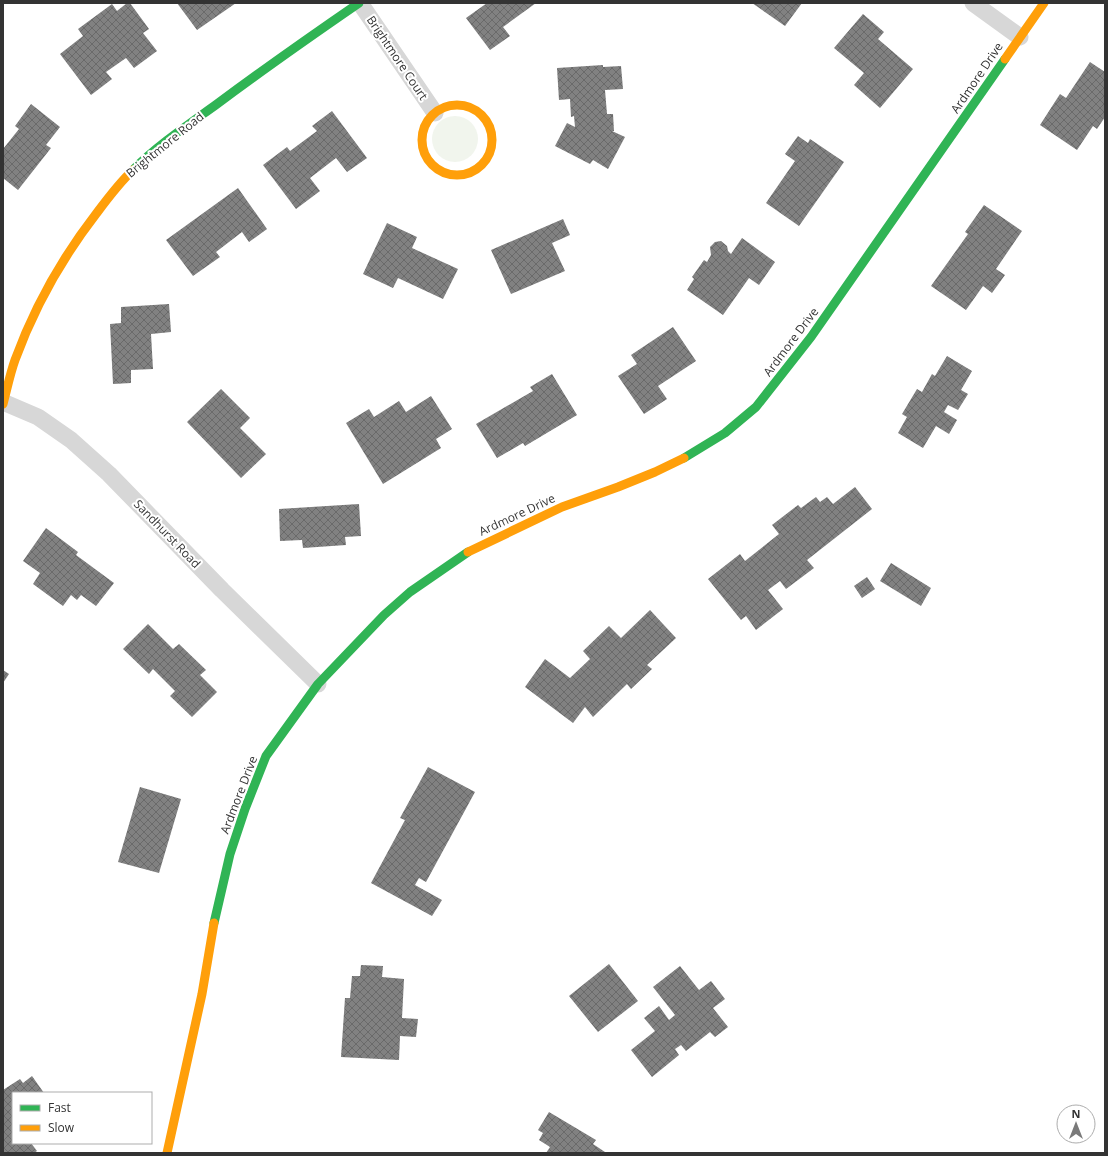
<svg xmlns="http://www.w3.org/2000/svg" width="1108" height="1156" font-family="'Open Sans',sans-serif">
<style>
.grass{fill:#f1f5ed}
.building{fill:url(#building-cross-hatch)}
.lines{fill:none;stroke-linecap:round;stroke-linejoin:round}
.street{stroke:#d7d7d7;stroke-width:17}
.fast{stroke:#30b455;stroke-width:9}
.slow{stroke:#ff9f0a;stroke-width:9}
.labels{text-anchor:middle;stroke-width:4;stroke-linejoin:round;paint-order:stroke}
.street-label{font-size:12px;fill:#333;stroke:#fff}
</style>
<defs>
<pattern id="building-cross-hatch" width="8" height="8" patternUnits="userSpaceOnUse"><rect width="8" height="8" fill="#818181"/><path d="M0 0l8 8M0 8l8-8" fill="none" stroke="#6a6a6a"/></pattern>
</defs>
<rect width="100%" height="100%" fill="#fff"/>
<path class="grass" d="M432 139a23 23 0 1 1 46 0a23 23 0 1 1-46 0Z"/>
<path class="building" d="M127,3H130L149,29L143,33L157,51L134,68L126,58L106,72L112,79L91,95L60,54L83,36L78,29L112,4L117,11Z
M177,3H236L197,30Z
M487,3H536L503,27L510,36L490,50L466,18Z
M752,3H802L785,26Z
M863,14L884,32L878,39L913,69L880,108L854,85L864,73L834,48Z
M1090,62L1105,72V117L1097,129L1093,126L1077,150L1040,125L1060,94L1066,98Z
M603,65V67L621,66L623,89L605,90L607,114H613L614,131H612L625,137L608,169L593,160L590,164L555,146L567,123L575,127L574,116L571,117L570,99L559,100L557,68Z
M31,104L60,127L46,145L51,148L18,190L3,178V149L19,129L15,126Z
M332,111L367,158L347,172L336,158L310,178L320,191L296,209L263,165L287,147L290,151L317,131L312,126Z
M798,136L808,143L810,139L844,162L799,226L766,203L795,161L785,154Z
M238,188L267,229L249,242L242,232L216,252L220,257L193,276L166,240Z
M984,205L1022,231L996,269L1005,275L992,293L983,286L966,310L931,286L968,234L965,232Z
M563,219L570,235L552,243L565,271L511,294L491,250Z
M387,223L417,237L412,248L458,269L443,299L398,278L393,288L363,274Z
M742,238L775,262L759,285L749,278L723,315L687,290L694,279L692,277L704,260L707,262L711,255L710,247L715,242L721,241L727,246L728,251L731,254Z
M169,304L171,332L151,334L153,369L131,370V383L113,384L110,324L121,323V307Z
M673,327L696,361L658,386L667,399L644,414L618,376L637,364L631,355Z
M947,356L972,371L961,390L968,394L958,410L948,405L944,412L957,420L949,434L936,426L923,448L898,433L907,417L902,414L917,389L922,392L932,374L935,376Z
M552,374L577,415L525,446L523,443L497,458L476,424L533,391L530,387Z
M221,389L250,418L240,428L266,454L241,478L187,422Z
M431,396L452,429L436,439L441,448L383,484L346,423L369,409L374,417L399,401L406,412Z
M855,487L872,509L807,560L814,568L786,589L780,581L768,590L783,609L756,630L746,616L741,620L708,579L740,554L745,561L779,534L772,525L798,505L801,508L816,497L820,502L827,497L833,504Z
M359,504L361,536L345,537L346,545L303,548L302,540L280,541L279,509Z
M46,528L78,552L76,555L114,583L96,606L81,595L77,600L71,595L63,606L33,584L40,573L23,561Z
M891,563L931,588L921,606L880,581Z
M867,577L875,589L862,598L854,586Z
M650,610L676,638L647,665L652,669L631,689L627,684L593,717L585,707L573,723L525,687L545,659L570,678L590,659L583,651L609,626L621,638Z
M148,624L173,649L179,644L206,670L200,675L217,692L192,717L170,696L175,691L153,669L149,674L123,649Z
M3,670L9,674L3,683Z
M428,767L475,792L426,882L419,878L415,885L442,900L432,916L371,883L405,820L400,818Z
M140,787L181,799L159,873L118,862Z
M609,964L638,1001L598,1032L569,996Z
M361,965L383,966L382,977L404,979L402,1018L418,1019L416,1037L400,1036L399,1060L341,1057L345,998H350L352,976H360Z
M680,966L699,990L711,981L725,999L713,1008L728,1027L715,1037L710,1032L686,1051L681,1045L675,1049L679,1055L652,1077L631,1050L655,1031L644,1018L659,1006L669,1020L675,1015L653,987Z
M32,1076L44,1093H13V1143H31L37,1151L34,1153H3V1090L20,1079L23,1083Z
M549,1112L596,1140L593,1144L605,1152L604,1153H546L550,1147L539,1140L543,1133L538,1130Z"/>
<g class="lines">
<path class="street" d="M360,3L435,113
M973,3L1020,37
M3,402L38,417L71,440L109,474L222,590L318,684"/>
<path class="fast" d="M133,170C158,145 188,125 217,104C264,69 311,36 359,3
M684,458L725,433L756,407L811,337L1005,59
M214,923L230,854L245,809L266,756L318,684L384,615L410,592L468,552"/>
<path class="slow" d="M1005,59L1044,3
M422 140a35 35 0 1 1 70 0a35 35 0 1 1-70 0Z
M3,404C7,389 10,374 15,360C34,308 62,258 96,214C108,198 119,183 133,170
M468,552L562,507L618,487L655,472L684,458
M167,1153L202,994L214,923"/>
</g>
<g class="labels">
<g class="street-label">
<text transform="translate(397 58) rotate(56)" y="4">Brightmore Court</text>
<text transform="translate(977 78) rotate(-56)" y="4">Ardmore Drive</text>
<text transform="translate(165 145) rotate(-39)" y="4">Brightmore Road</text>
<text transform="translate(791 342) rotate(-53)" y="4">Ardmore Drive</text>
<text transform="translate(517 515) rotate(-25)" y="4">Ardmore Drive</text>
<text transform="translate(167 534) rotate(46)" y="4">Sandhurst Road</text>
<text transform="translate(239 795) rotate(-69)" y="4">Ardmore Drive</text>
</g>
</g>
<rect width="1108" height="1156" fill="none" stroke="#333333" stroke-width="8"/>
<rect x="12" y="1092" width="140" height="52" fill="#ffffff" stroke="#adadad"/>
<rect x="20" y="1105" width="20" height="6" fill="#30b455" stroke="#adadad"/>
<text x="48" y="1112" font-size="12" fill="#333333">Fast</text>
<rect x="20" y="1125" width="20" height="6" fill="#ff9f0a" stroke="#adadad"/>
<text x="48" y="1132" font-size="12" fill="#333333">Slow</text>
<g transform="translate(1076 1124)"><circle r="19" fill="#ffffff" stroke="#adadad"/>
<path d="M0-3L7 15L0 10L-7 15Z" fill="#7a7a7a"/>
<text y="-6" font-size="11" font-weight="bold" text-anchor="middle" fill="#333333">N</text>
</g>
</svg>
